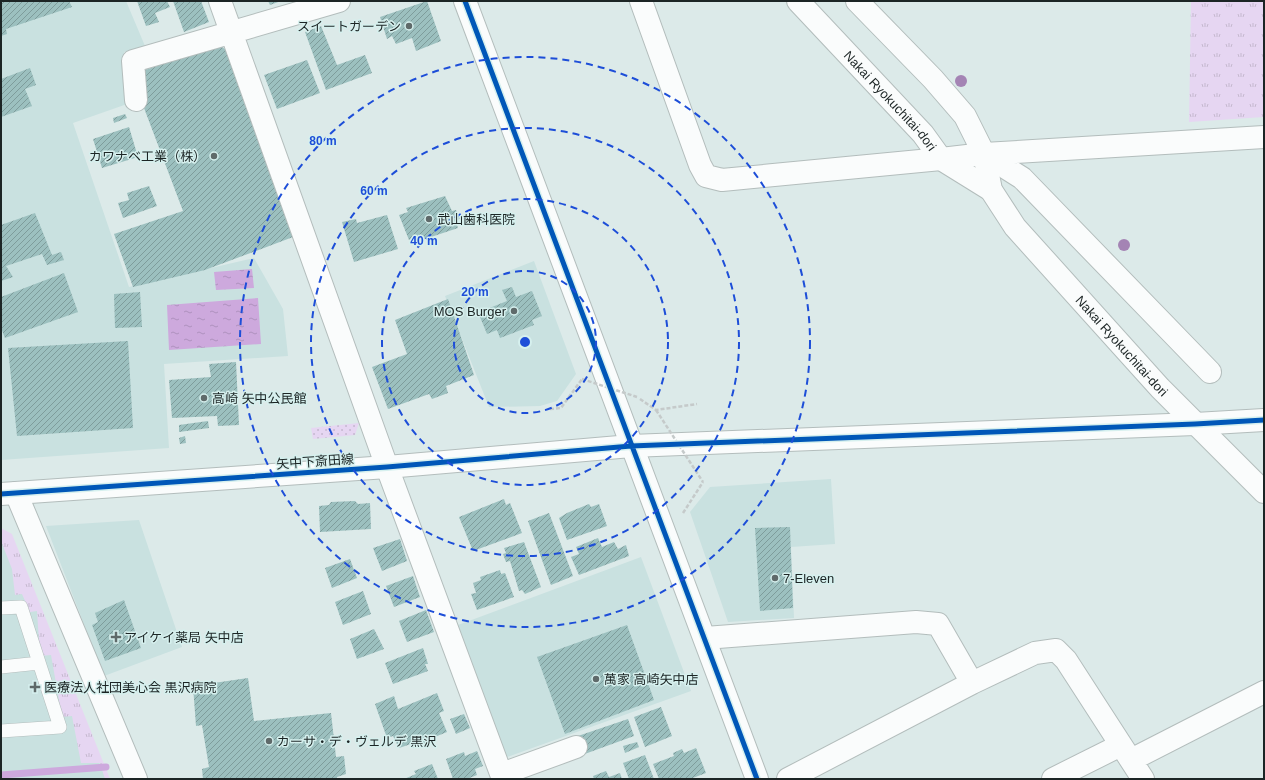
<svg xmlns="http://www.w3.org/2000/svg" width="1265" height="780" font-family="Helvetica,'Noto Sans JP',sans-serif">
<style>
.built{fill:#c9e1e0}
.grass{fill:url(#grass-tufts)}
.garden{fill:url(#garden-dots)}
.water{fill:url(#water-ripples)}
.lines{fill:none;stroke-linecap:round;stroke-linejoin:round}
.stream{stroke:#cda9dd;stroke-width:7}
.building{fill:url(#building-hatch)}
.lane-casing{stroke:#b3bdbc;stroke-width:14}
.street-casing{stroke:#b3bdbc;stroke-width:24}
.secondary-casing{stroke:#b3bdbc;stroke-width:24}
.path{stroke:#c5caca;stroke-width:2.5;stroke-dasharray:4 2;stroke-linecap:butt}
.lane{stroke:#fafcfc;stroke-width:13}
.street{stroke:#fafcfc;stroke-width:22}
.secondary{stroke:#fafcfc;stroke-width:22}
.path-bridge{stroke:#c5caca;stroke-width:2.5;stroke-dasharray:4 2;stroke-linecap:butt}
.cycleway-casing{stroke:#d6f0ee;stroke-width:8}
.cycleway{stroke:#0057b8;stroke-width:5}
.tree{fill:#a484b4}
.ring{fill:none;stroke:#1d4ed8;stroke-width:2;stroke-dasharray:7 5}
.poi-dot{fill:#5f6a6a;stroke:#d6f0ee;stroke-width:1.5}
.labels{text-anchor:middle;stroke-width:3;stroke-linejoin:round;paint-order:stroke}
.poi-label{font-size:13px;fill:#1c2525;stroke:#d6f0ee;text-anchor:start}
.street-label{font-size:13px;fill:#1c2525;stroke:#d6f0ee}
.centre{fill:#1d4ed8;stroke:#d6f0ee;stroke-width:2}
.ring-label{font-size:12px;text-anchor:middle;font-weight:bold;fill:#1d4ed8;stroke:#d6f0ee;stroke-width:3;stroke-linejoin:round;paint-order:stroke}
</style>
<defs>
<pattern id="grass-tufts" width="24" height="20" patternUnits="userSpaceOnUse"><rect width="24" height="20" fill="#e6d6f2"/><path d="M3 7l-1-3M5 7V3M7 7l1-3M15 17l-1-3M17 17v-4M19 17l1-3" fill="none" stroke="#c5b8cf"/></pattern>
<pattern id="garden-dots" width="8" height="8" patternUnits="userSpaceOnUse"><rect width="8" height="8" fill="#e6d6f2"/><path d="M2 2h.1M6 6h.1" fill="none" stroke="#c5b8cf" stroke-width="1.8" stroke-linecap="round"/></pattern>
<pattern id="water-ripples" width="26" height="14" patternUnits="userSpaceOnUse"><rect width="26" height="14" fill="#cda9dd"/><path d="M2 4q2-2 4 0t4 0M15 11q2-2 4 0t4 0" fill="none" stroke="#af91be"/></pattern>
<pattern id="building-hatch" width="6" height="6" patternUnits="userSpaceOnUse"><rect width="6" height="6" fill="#9cc0bf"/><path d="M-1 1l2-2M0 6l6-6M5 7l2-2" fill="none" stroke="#7e9c9b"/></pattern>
</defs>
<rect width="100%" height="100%" fill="#dceae9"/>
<path class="built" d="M1,1H126L145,46L124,52L130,103L73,123L129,287L254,258L283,309L288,356L164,364L169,448L1,460Z
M534,261L576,374L557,401L540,406L489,407L445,296Z
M831,479L835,544L791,547L794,618L728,622L690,512L710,487Z
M139,520L182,647L104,676L46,526Z
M1,529L5,532L106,779H1Z
M641,557L691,691L507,757L458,625Z"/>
<path class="grass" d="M1191,1H1264V117L1189,122Z
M1,528L12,534L110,779H105L100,763H81L72,716L62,717L51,655L40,656L37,611L30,612L22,594L15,595L12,569L1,541Z"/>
<path class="garden" d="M359,423L355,435L313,439L311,428Z"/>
<path class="water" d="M252,269L254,288L216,290L214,272Z
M258,298L261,344L169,350L167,305Z"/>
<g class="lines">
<path class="stream" d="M1,775L106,767"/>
</g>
<path class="building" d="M1,1H69L72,7L6,29L7,34L1,36Z
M137,1H167L170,7L155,13L159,22L146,26Z
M173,1H201L209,22L184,32Z
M268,1H281L270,5Z
M427,1L441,41L416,51L412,38L396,44L392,36L387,39L380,17Z
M321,26L337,65L365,55L372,73L326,90L305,32Z
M219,45L229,52L293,237L205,270L133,287L114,234L183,211L144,108L142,71Z
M307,60L320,93L277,109L264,75Z
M30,68L36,85L25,89L32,106L1,117V79Z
M125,114L127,118L114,123L113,118Z
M129,127L138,157L102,168L93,139Z
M149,186L157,206L123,218L118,203L129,200L127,193Z
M445,196L452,211L456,210L460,219L455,220L458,228L416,242L415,238L409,240L399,215L408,212L406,208Z
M35,213L52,255L61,252L64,260L47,265L42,254L6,266L13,277L1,281V225Z
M387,215L398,249L354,262L342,222L356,219L357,223Z
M64,273L78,312L5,338L1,328V297Z
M512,287L516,297L532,291L542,316L532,320L534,325L500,338L497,330L487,334L480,317L489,314L487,309L507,301L502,290Z
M140,292L142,327L115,328L114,294Z
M448,299L474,375L446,386L448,393L432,399L429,394L388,409L372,367L407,354L395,320Z
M128,341L133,428L17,436L8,348Z
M236,362L239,425L218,426L217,416L172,418L169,380L211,377L209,364Z
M208,421L209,428L179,432V425Z
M185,436L186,443L180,444L179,438Z
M504,499L506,505L510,503L522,533L473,551L459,517Z
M355,501L358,504L370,503L371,529L320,532L319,506L329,505L331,502Z
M589,504L591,507L599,504L607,526L567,540L559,518L567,513Z
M549,513L573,576L551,585L528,521Z
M790,527L793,608L760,611L755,528Z
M598,538L602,547L614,542L618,549L626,545L629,556L579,575L571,557L579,554L576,547Z
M400,539L407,561L382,571L373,548Z
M524,542L541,587L525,594L522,590L519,591L510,561L506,562L503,554L506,553L504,548Z
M350,559L357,578L332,588L325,568Z
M500,570L501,574L505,573L514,597L477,610L471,594L476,593L473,583L481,580L480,577Z
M413,576L420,597L394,607L386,586Z
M363,591L371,614L343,625L335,602Z
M124,600L141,648L105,661L92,625L98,622L95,613Z
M426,610L434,632L407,642L399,621Z
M627,625L654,700L565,734L537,657Z
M374,629L384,649L357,659L350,639Z
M423,648L428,664H425L428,671L393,684L385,663Z
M248,678L254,721L331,713L336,757L344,756L346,774L337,777V779H203L202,769L209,767L202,725L196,726L193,686Z
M437,693L444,711L439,713L447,732L425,741L427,743L413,748L411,744L399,748L393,736L387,738L375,704L394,696L398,709Z
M661,707L672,736L645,747L634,717Z
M464,714L470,728L456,734L450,719Z
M628,719L634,736L582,755L575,737Z
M637,742L639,747L625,753L623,746Z
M696,748L706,773L690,779H659L653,764L674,756L673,753L682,749L684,753Z
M477,751L483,766L475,769L477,775L467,779H453L446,759L464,752L465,756Z
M645,755L654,779H629L623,763Z
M432,764L438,779H404L416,774L414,771Z
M606,771L609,777L620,773L622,779H594L593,776Z"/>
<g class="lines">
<defs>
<path id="lane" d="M1,608L21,607L60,727L1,731
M1,667L39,663"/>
<path id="street" d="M220,1L387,467L503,779
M641,1L700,165L706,176L722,180L941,159L984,154L1264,137
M136,100L133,61L339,1
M984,154L1022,178L1210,372
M16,493L136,779
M705,638L916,622L938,624L972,683
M1131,760L1264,692
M502,774L576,747
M788,779L972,683L1035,653L1056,650L1066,660L1143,779
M1053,779L1121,745"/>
<g id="secondary">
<path d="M465,1L757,779"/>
<path id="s1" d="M798,1L923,134L941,159L991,190"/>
<path id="s2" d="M857,1L933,79L965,116L984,154L991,190L1015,227L1160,388L1264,492"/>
<path d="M1,494L387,467L631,446L1195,424L1264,420"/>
</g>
</defs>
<use href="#lane" class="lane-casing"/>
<use href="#street" class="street-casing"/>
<use href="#secondary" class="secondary-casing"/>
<path class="path" d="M640,399L656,410L697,404
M550,409L561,408L582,379
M683,513L703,482"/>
<use href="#lane" class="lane"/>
<use href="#street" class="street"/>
<use href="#secondary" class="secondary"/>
<path class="path-bridge" d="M582,379L637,397
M656,410L703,482"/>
<defs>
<path id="cycleway" d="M465,1L757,779
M1,494L387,467L631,446L1195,424L1264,420"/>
</defs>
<use href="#cycleway" class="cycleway-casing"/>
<use href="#cycleway" class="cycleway"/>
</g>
<g class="tree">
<circle cx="961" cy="81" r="6"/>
<circle cx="1124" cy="245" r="6"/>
</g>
<g class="ring">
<circle cx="525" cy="342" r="71"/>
<circle cx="525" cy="342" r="143"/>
<circle cx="525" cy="342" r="214"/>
<circle cx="525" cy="342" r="285"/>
</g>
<g class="poi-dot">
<circle cx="409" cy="26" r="4"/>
<circle cx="214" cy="156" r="4"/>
<circle cx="429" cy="219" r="4"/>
<circle cx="514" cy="311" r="4"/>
<circle cx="204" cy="398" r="4"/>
<circle cx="775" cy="578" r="4"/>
<path d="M114 631h4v4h4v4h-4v4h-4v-4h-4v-4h4z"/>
<circle cx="596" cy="679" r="4"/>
<path d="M33 681h4v4h4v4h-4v4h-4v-4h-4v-4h4z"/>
<circle cx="269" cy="741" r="4"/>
</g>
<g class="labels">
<g class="poi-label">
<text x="401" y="31" text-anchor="end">スイートガーデン</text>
<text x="206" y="161" text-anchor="end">カワナベ工業（株）</text>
<text x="437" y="224">武山歯科医院</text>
<text x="506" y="316" text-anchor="end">MOS Burger</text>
<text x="212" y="403">高崎 矢中公民館</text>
<text x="783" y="583">7-Eleven</text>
<text x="124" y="642">アイケイ薬局 矢中店</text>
<text x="604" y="684">萬家 高崎矢中店</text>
<text x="44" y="692">医療法人社団美心会 黒沢病院</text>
<text x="277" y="746">カーサ・デ・ヴェルデ 黒沢</text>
</g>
<g class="street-label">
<text dy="5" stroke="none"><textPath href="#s1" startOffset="136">Nakai Ryokuchitai-dori</textPath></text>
<text dy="5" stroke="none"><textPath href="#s2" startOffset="441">Nakai Ryokuchitai-dori</textPath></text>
<text transform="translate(315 461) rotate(-4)" y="5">矢中下斎田線</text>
</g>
</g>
<circle cx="525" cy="342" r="6" class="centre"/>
<g class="ring-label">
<text x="323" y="145">80 m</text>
<text x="374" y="195">60 m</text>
<text x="424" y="245">40 m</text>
<text x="475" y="296">20 m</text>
</g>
<rect width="1265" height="780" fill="none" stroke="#1c2525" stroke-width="4"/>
</svg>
